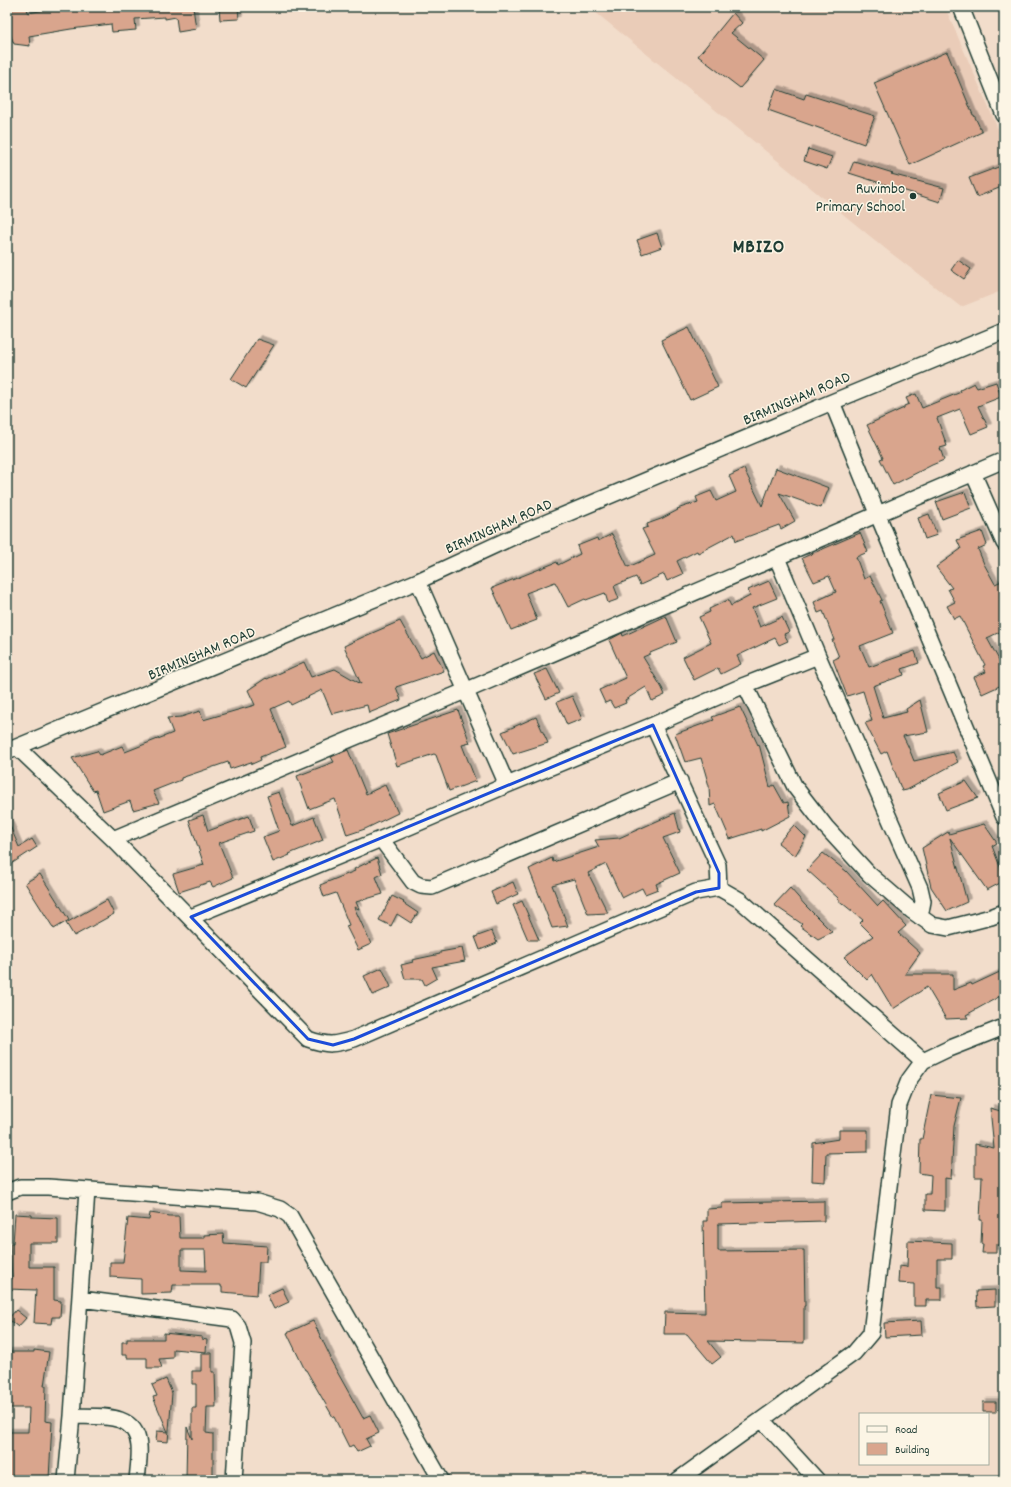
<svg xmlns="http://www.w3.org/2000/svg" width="1011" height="1487" font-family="Dekko,sans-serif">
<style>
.built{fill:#eaccb8}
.building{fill:#d9a58d;stroke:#1f3d34;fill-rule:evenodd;filter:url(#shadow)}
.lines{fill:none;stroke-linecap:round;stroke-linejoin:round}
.minor-casing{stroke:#1f3d34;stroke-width:18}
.minor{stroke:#fcf5e5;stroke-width:15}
.marked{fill:none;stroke:#1d4ed8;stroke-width:3;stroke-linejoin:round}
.poi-dot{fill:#1f3d34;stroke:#fcf5e5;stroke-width:1.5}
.labels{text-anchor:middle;stroke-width:3;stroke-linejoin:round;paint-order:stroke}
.poi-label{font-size:16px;fill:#1f3d34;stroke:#fcf5e5;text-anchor:end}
.street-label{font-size:16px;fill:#1f3d34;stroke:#fcf5e5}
.district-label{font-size:20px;font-weight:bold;letter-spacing:1px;fill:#1f3d34;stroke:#fcf5e5}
</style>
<defs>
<filter id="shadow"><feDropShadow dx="3.5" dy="-3.5" stdDeviation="0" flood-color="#0004"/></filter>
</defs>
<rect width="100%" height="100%" fill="#f2ddcb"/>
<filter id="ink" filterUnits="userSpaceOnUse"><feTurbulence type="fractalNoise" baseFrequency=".025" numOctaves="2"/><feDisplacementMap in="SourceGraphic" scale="8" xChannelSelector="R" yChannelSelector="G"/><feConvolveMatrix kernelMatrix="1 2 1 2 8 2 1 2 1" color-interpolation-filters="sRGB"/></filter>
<g filter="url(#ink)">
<path class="built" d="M589,7H945L1004,143V290L961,307L887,250Z"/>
<path class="building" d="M7,7H27L28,13L63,7H193L196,29L178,32L176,17L165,19V17L135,19L136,30L112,32L111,24L71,29L29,36L30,46L14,44L7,26Z
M219,7H238L239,19L220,20Z
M733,13L742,23L731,33L764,60L740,88L698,56Z
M947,52L973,115H974L982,132L910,165L874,83Z
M776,89L804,99L806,94L875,116L864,144L768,110Z
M808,149L832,157L827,169L804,161Z
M854,161L893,173L891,174L944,188L940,202L849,173Z
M1001,166L1004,174V186L977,197L969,178Z
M657,233L662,247L642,254L637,240Z
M958,260L971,269L964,279L951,270Z
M689,327L718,387L690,400L661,340Z
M257,339L274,345L246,388L231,379Z
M996,382L1001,397L978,406L988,427L971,434L960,409L937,418L947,446L940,448L944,460L932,465L893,485L880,459L883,458L867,425L904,408V406L909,404L906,398L916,394L922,408L961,392L960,390L974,383L977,388Z
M776,468L829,488L821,508L779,493L795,521L781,529L779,525L736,541L734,534L698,553L697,551L677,561L683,574L667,581L664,574L640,585L636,577L614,586L619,599L608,603L605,593L586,600L585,599L568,607L555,582L526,593L537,620L511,630L492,588L557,562L558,565L580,554L577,546L597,538L598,541L612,534L628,567L644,560L655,555L642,529L648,527L647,524L661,519L678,510L677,509L698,502L696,497L711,491L716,501L736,492L729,476L744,469L762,506Z
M965,492L971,508L942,519L936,502Z
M929,514L937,535L925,539L918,518Z
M982,531L987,545L978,549L984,564L995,584L1004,580V630L987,638L1004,669V684L982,694L974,677L986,672L983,666L985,665L960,616L954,619L947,606L955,602L948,589L952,588L936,567L961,549L957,540Z
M860,533L868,552L856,557L864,579L870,576L882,600L880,601L893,633L860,646L869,667L915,651L919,663L902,669L904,675L873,686L883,718L907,712L906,709L920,700L928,732L903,736L908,746L914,761L953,752L958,762L907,790L902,791L887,751L881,754L865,723L872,721L863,691L847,696L833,660L839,657L832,640H834L823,611L818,613L814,602L836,592L829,576L814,582L802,558Z
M769,581L777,598L752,608L760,627L782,617L789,632L784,634L788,641L779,645L775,638L737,656L741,664L721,674L718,668L694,680L683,657L711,643L699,617L710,612L709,609L728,600L731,606L750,596L748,590Z
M666,616L677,642L650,653V654L643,657L662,688L665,695L652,701L646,687L625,700L626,703L614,708L610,701L605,703L599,690L626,678L609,640L622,633L623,636Z
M400,621L421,658L434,651L444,671L396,687L401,700L369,713L367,705L332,714L322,690L291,705L289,701L271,709L286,747L260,757L261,760L252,764L251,762L230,769L228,762L181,778V780L153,791L159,803L133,810L130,801L103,811L96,790L93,791L72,758L97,751L100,755L122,746L125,752L173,733L167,718L181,717L200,711L203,720L255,705L248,690L266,678L267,679L304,662L311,677L335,669L361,684L344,646L363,637Z
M547,669L559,693L546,699L534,674Z
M572,696L582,719L567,725L557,702Z
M740,707L758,745L759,744L770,787L774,785L784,803L788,802L790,816L761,831V829L730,839L715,804L710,806L709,786L701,758L685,762L675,734L714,720L712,717Z
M458,710L470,743L462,745L476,781L449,791L436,755L434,754L397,766L387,734Z
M536,717L548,743L513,754L502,732Z
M348,750L366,794L385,785L398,813L365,829L347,835L335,799L309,809L297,776L334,762L331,757Z
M966,781L978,798L946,810L939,793Z
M279,792L292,826L314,817L323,840L289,854L290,855L273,862L263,837L279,831L267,796Z
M675,813L680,832L663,838L680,873L656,884L658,889L645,894L642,888L622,898L606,864L588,873L608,913L588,914L574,879L552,885L568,926L552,928L529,869L552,858L553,862L599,847L595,840L619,838Z
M203,815L208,831L249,816L254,831L219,843L233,878L213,887L210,882L179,892L173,874L204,865L189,820Z
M7,819L19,847L32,839L37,847L11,864L7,857Z
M984,824L997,843L992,846L1004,877V881L987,890L950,838L967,902L947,911L931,887L922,848L948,832L949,834Z
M794,825L806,837L795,856L778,843Z
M823,853L846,871L878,906L883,901L906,926L898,933L920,953L905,974H953V990L971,983L972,985L1004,970V994L966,1015L968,1018L946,1019L927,987L893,1009L872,974L867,980L844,957L873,936L860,923L863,920L837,899L838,898L807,870Z
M377,858L382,874L376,877L383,894L356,902L359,909L354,907L371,944L358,950L346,926L349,925L336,893L324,897L320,885L355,871L354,869Z
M40,874L69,920L54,929L25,883Z
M513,882L518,894L496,904L491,892Z
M790,888L805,905L832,932L818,939L800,926L802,924L774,905Z
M392,896L404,902L403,903L418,913L411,923L397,914L391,926L379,920Z
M107,900L114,914L74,936L66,923Z
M522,901L539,940H528L513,905Z
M492,931L497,943L480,950L475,937Z
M462,948L465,961L432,967L437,978L425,985L422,979H405L401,965L413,962L412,960L440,954V952Z
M382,968L391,987L373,995L364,976Z
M931,1095L961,1098L954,1126L951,1179L945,1178V1211L925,1210V1194H930L931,1175L919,1173L920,1139H922Z
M990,1108L1004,1112V1245H996V1253H982L983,1244H981L982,1220H980L982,1177H975V1144L994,1148Z
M839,1130H868V1152L826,1153L825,1182L812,1181L813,1143L839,1139Z
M824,1201V1221L718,1224V1251L804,1250L805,1306H804V1343L708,1341L721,1357L712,1364L687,1334H664L665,1312L705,1313L703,1221H707V1209L722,1208V1203Z
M150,1213L170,1216H179L180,1238H204V1235L223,1234L224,1243L267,1246L266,1262H259L257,1295L222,1292V1287H221V1285H173L172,1293L141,1294V1279L110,1277V1262H123L128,1218L149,1220ZM181,1250H205L206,1271L181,1270Z
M15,1214L32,1215V1217L58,1218V1243H29V1267H54V1300L61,1301L60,1317H52L51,1324L34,1323L36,1290L7,1289V1279H12L10,1243H13Z
M908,1241L952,1243V1259H937V1287H942V1300H926V1306H914V1284L898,1283L899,1266L907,1267Z
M282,1288L289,1302L274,1309L267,1295Z
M995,1290V1306L977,1307L976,1291Z
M16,1310L26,1318L18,1327L8,1319Z
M313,1321L331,1358L330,1359L363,1418L370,1415L379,1433L366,1439L370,1446L357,1452L353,1445L349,1447L334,1417H333L306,1370H305L287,1333Z
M921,1321L922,1335L885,1337L884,1323Z
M164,1333L202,1337V1339L207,1340L206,1352L173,1349V1358L159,1359L162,1368H147V1358H127V1355H122V1342H127V1339H164Z
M34,1350L49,1352L44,1386H46L45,1421L52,1422L49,1479L18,1477V1480H7V1432H28L29,1408H7V1352H34Z
M201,1353H212V1372H215L216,1407H207L206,1433L213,1434V1480H186L187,1427L192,1439V1408H196V1384H192V1371H201Z
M166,1379L172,1393L168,1442L156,1441L157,1431L168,1432L153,1397L157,1396L152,1385Z
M983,1402H996V1412H983Z"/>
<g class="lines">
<defs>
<path id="minor" d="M961,7L1004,115
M832,402L877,513L1004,817
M973,473L1004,543
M777,558L818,656L920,888L923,901L920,917
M418,581L507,785
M745,685L795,787L826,827L869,874L912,911L932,925L948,928L991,917L1004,912
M653,725L718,865L719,888
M17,747L113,839L308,1039C328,1046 334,1045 354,1039L696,892L719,888L740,900L923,1061
M7,751L418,581L526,531L832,402L1004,331
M113,839L465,691L1004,460
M381,839L413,882L421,886L432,887L680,781
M191,917L381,839L507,785L653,725L745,685L818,656
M7,1192L20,1187H48L257,1202L280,1209L290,1216L441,1480
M81,1299L232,1319L238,1326L243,1343L234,1480
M72,1416C99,1417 136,1411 139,1446C140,1457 138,1469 137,1480
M762,1420L817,1480
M66,1480L72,1416L87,1190
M678,1480L854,1353L871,1333L899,1105L909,1080L923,1061L948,1049L1004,1027"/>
</defs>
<use href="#minor" class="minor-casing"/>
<use href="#minor" class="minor"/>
</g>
</g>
<path class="marked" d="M653,725L719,873V888L696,892L354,1039L333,1045L308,1039L191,917Z"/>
<circle class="poi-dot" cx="913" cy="196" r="4"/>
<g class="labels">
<g class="poi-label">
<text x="905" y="193">Ruvimbo<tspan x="905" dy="18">Primary School</tspan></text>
</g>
<g class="street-label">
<text transform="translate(796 397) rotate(-23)" y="6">BIRMINGHAM ROAD</text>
<text transform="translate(498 525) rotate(-24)" y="6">BIRMINGHAM ROAD</text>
<text transform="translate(201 652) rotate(-23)" y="6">BIRMINGHAM ROAD</text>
</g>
<g class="district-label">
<text x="759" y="252">MBIZO</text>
</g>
</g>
<rect width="1011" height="1487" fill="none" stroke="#fcf5e5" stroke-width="24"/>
<rect x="12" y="12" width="987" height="1463" fill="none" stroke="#1f3d34" stroke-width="1.5" filter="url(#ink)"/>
<rect x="859" y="1413" width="130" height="52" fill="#fcf5e5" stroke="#a4ab9e"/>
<rect x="867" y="1426" width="20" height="6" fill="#fcf5e5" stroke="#a4ab9e"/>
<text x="895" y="1433" font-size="12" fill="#1f3d34">Road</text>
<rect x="867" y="1443" width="20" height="12" fill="#d9a58d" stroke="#a4ab9e"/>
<text x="895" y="1453" font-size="12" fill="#1f3d34">Building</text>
</svg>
